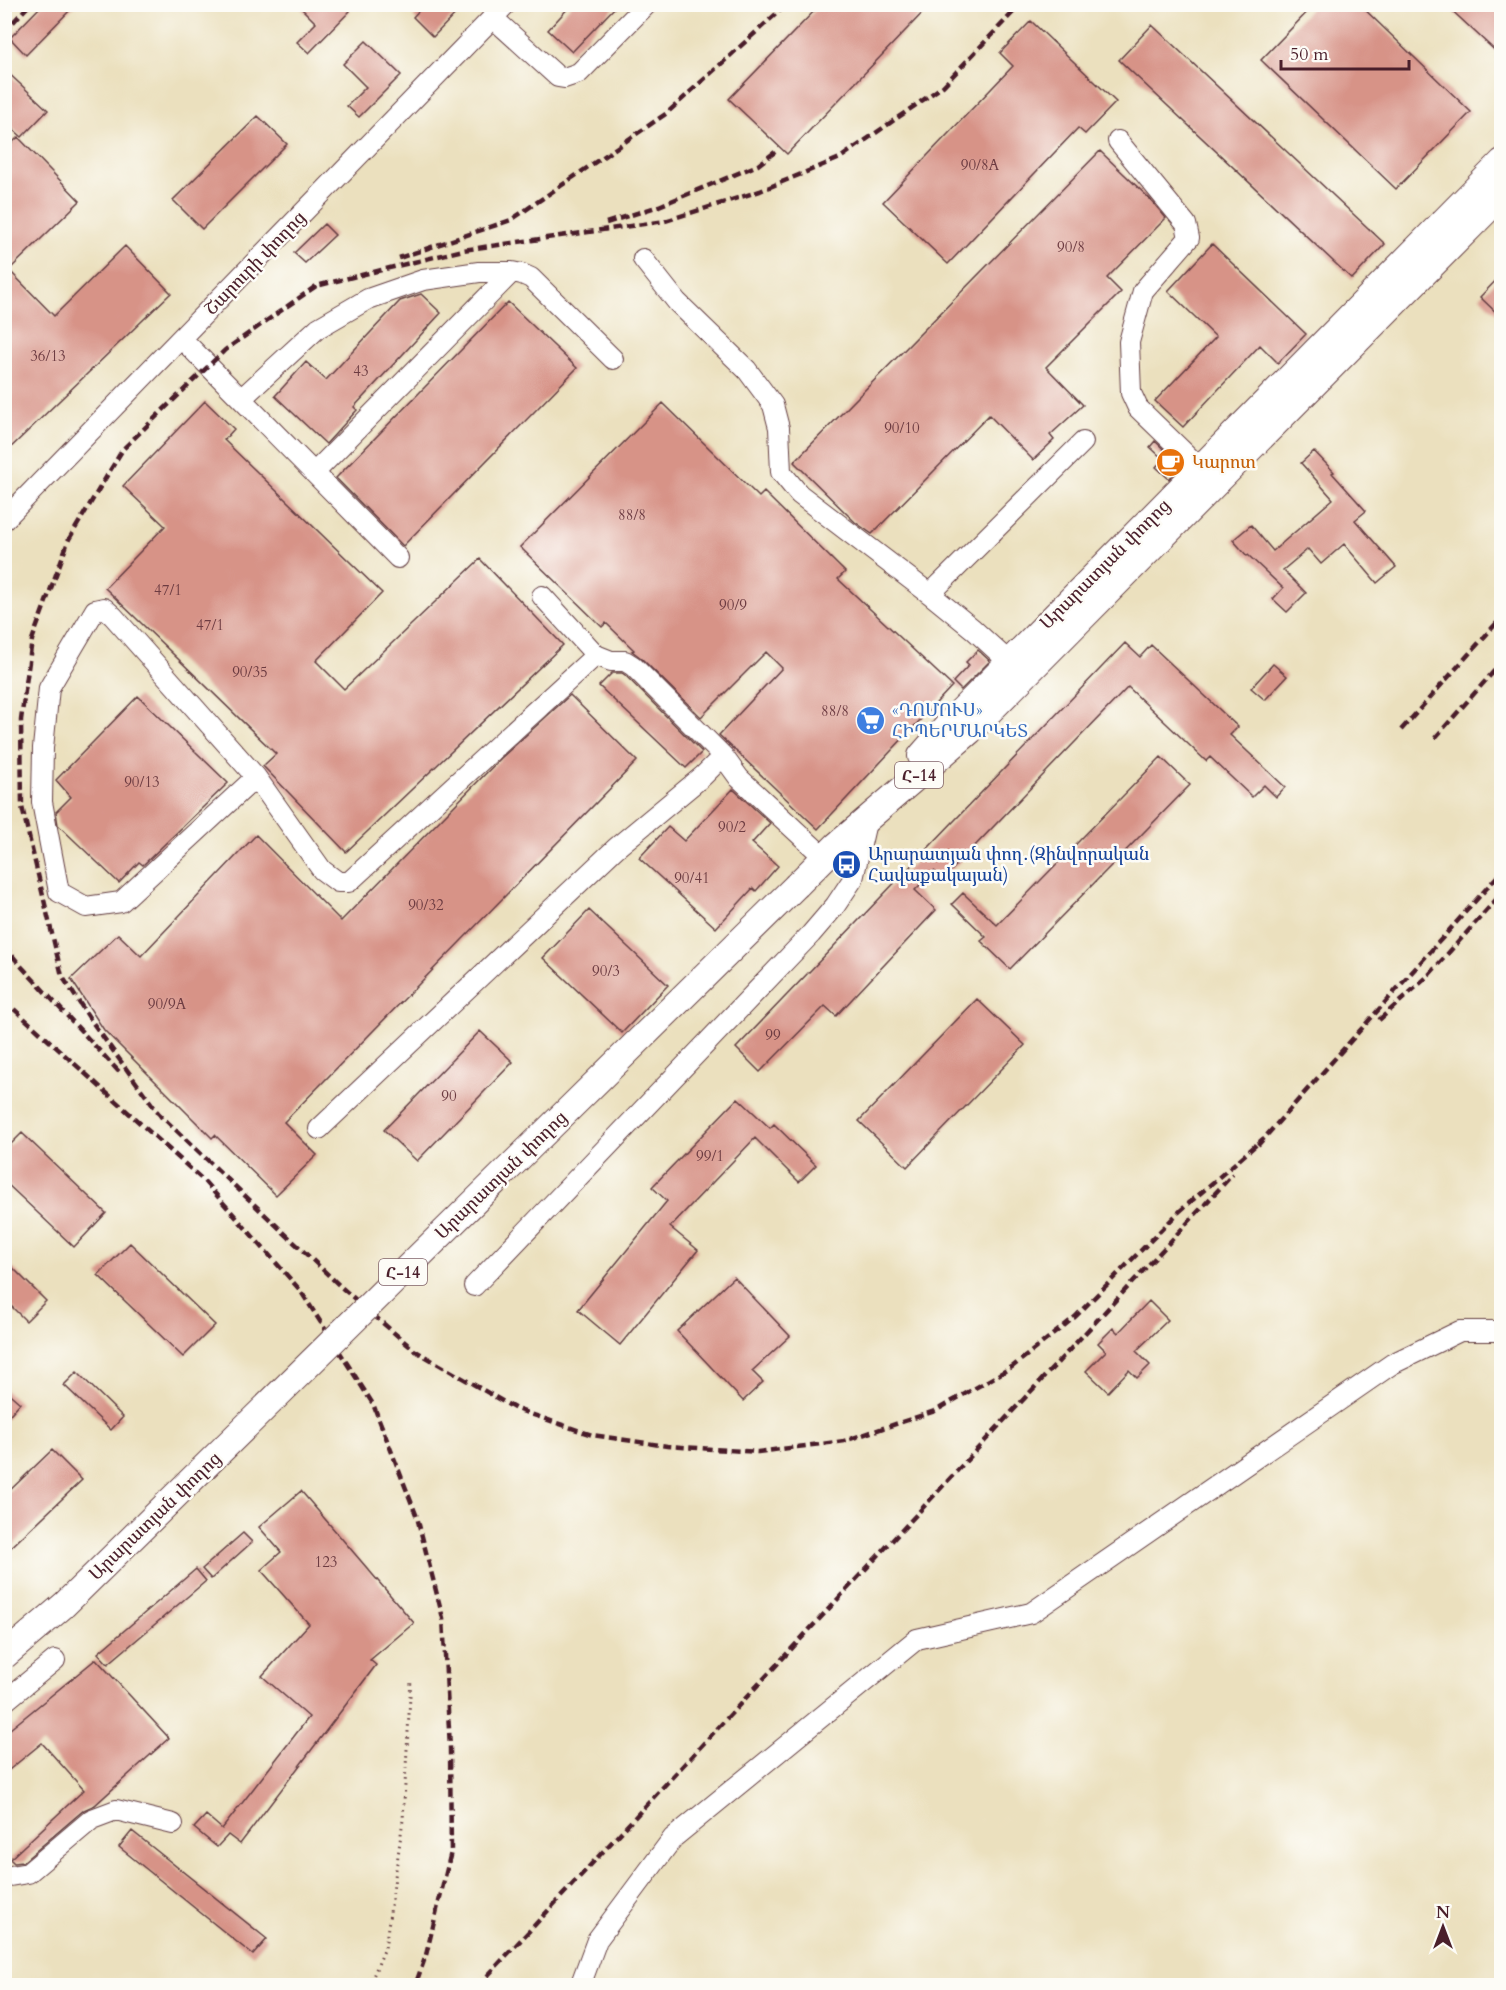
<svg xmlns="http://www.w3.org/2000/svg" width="1506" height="1990" font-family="Cardo,'Noto Serif Armenian',serif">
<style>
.building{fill:#d79387}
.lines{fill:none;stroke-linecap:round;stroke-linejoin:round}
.minor-casing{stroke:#623c41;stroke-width:22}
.major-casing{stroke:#623c41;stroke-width:28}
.path{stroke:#623c41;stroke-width:3;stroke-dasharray:1.5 4.5;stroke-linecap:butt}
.minor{stroke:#fff;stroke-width:20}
.major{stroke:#fff;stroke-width:26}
.rail{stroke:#4a1f2b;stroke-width:4.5;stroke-dasharray:9 4.5;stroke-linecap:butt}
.major-bridge-casing{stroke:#623c41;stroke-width:28;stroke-linecap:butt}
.major-bridge{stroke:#fff;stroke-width:26}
.labels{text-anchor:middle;stroke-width:5;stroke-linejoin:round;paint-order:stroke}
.number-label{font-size:15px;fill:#6d3c42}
.shield{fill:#fdfcf7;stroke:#806168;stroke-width:1.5}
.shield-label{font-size:16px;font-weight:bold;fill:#4a1f2b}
.street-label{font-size:18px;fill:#4a1f2b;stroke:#fdfcf7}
.food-label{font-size:18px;fill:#c56008;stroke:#fdfcf7;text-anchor:start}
.shop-label{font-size:18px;fill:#366cbe;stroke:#fdfcf7;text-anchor:start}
.transit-label{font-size:18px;fill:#164399;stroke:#fdfcf7;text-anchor:start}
</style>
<rect width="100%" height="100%" fill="#fdfcf7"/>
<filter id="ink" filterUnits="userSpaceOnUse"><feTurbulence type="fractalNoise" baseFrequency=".0167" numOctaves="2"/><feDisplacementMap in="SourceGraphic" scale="12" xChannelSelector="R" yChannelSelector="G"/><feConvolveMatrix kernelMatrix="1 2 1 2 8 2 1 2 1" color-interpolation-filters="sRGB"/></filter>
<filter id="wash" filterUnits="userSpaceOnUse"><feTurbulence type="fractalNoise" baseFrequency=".008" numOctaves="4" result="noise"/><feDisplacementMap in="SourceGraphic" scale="24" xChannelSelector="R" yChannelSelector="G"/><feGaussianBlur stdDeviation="1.35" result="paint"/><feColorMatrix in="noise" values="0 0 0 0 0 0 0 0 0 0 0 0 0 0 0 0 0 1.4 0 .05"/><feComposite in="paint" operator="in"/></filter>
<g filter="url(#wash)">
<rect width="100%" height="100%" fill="#ebe0be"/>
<g id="blocks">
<path class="building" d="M43,4H76L26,55L10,38Z
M297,4H344L350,11L309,53L297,42L316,23Z
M425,4H465L433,37L413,17Z
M572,4H618L572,52L548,30Z
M821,4H931L787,154L729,99Z
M1315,4H1359L1471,112L1396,189L1261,60Z
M1445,4H1502V57Z
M1031,21L1116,102L1085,134L1078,128L948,264L883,202L1013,66L1000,53Z
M1152,25L1385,244L1352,279L1119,60Z
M366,41L401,75L359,117L347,106L366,87L343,64Z
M4,69L48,110L22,137L4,121Z
M258,116L287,144L202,229L173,200Z
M18,137L80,201L9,270L54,316L125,246L171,293L4,454V151Z
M1100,151L1150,199L1166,218L1107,278L1121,292L1046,367L1083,405L1050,435L1054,440L1033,460L989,415L872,534L855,522L794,462Z
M324,224L335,235L305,263L294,253Z
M1212,244L1306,334L1278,363L1260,345L1183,427L1155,401L1216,337L1168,291Z
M1502,274V318L1480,297Z
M421,294L441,313L354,407L357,410L326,444L275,396L306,362L326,380L400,301Z
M508,302L577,368L403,546L336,478Z
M205,401L234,429L224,440L382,593L316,661L344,689L480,559L563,645L346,852L263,766L276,754L105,588L165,526L123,486Z
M663,403L759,497L764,492L845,572L838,579L952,686L818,829L719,735L782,668L766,652L701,717L641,658L632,651L634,650L606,623L602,627L520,547Z
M1155,441L1181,466L1169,479L1156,467L1163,459L1150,447Z
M1314,451L1334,472L1332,473L1366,511L1355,520L1396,567L1377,583L1344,544L1321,564L1308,549L1283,570L1306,593L1287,612L1273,599L1283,588L1248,555L1247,556L1233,540L1251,525L1273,551L1333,499L1301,463Z
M1125,643L1140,657L1151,645L1238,727L1230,735L1285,787L1276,797L1264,785L1252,797L1210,757L1206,761L1128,687L943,879L934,871L915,890L936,910L836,1016L825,1006L760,1072L736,1048Z
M978,650L990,661L961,690L953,682L969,665L966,662Z
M1273,664L1287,676L1265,700L1251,688Z
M612,673H622L625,675L702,752L686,768L599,686Z
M570,695L637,761L284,1122L317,1155L276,1195L215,1135L212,1138L104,1030L71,979L118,934L141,956L256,835L341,921L501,758Z
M138,696L228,783L143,865L139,862L119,883L58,825L56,812L71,797L56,780Z
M1161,757L1190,785L1010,969L981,941L986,937L952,904L963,893L997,925Z
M733,789L770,823L752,843L778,866L756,891L753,888L716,928L639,858L668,827L684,841Z
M589,910L668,985L622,1033L543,958Z
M977,999L1025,1045L907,1167L859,1121Z
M480,1031L513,1062L417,1161L384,1130Z
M738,1098L770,1128L774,1124L816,1165L799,1182L755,1138L670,1227L698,1250L620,1345L578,1310L667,1201L652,1187Z
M22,1133L106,1213L74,1247L4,1181V1151Z
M130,1243L215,1325L183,1357L98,1275Z
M4,1259L46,1301L26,1321L4,1299Z
M734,1277L790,1336L752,1371L763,1382L743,1401L677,1331Z
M1149,1301L1168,1320L1136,1351L1150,1365L1137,1378L1129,1370L1108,1392L1086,1371L1106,1351L1098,1343L1113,1328L1118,1333Z
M77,1372L123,1417L111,1430L64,1385Z
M4,1389L20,1403L4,1421Z
M52,1450L82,1480L4,1554V1496Z
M301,1491L414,1623L370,1660L376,1665L240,1844L228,1835L217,1847L194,1828L206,1815L222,1829L309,1717L262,1676L309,1624L261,1570L281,1552L259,1527Z
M243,1533L252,1542L211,1579L202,1569Z
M196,1569L206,1581L108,1664L98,1653Z
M96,1659L169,1738L95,1805L84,1810L23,1862L14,1863L10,1859L84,1790L42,1743L4,1774V1734Z
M132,1831L267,1939L253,1955L119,1847Z"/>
</g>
</g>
<g filter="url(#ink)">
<use href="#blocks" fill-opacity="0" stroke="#623c41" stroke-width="1.5"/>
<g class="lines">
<defs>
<path id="minor" d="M493,18L558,77L564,78L579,73L647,4
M1118,141L1186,224L1189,238L1143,291L1129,342L1131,393L1138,408L1200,468
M643,259L677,302L747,370L773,405L779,428L781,472L799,494L930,594L973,629L1009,662
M181,338L398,558
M241,399L318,328L368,299L423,280L479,272H512L522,274L531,278L613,359
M314,473L512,272
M4,520L506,4
M930,594L1083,442
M542,596L596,655L611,661H625L633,666L723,756
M256,777L121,902L86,907L59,892L42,802L43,748L49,688L95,610L104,608L113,616L256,777L322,870L338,882H349L596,655
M319,1129L616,848L703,776L723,756L739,778L825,858
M474,1286L811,934L835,906L853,879L867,818
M4,1702L55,1660
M4,1877L28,1873L92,1819L116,1810L173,1824
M580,1986L597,1940L673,1838L917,1639L1031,1613L1392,1364L1460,1331H1502"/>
<path id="major" d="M921,756L955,717L1502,162
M797,885L837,845L970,731L1502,195"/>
</defs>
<use href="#minor" class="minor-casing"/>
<use href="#major" class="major-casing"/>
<path class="path" d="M369,1986L385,1948L403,1820L411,1679"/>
<use href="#minor" class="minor"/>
<use href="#major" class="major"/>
<path class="rail" d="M4,32L30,4
M606,223L659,206L758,165L775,152
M399,258L511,220L667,113L787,4
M1401,730L1502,617
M1435,738L1502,662
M4,945L20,965L121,1074
M4,1000L204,1181L300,1290L373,1404L417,1517L443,1618L450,1748L451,1852L426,1955L415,1986
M1379,1020L1426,978L1502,893
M156,1111L341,1287L414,1350L516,1409L592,1435L667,1446L758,1452L844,1441L935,1411L1012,1367L1075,1317L1180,1211L1264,1138
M162,1118L90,1019L62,976L22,807L21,720L32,640L69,539L123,449L225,350L316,286L463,250L665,221L760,191L840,158L943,86L1021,4
M1258,1145L1502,871
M478,1986L1233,1174"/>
<defs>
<path id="major-bridge" d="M4,1656L64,1605L797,885"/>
</defs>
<use href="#major-bridge" class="major-bridge-casing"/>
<use href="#major-bridge" class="major-bridge"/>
</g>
</g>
<defs>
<symbol id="cafe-disc" viewBox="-11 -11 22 22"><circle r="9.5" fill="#e8710a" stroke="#fdfcf7"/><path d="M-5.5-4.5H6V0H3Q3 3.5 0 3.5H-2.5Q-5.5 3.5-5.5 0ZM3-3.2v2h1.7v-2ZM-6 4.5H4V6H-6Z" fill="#fff"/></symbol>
<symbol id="supermarket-disc" viewBox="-11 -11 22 22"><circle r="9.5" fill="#3f7fe0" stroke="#fdfcf7"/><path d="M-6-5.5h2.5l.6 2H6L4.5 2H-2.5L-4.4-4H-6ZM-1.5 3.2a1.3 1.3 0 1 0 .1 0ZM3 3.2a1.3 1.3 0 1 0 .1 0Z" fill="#fff"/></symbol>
<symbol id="bus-disc" viewBox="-11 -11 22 22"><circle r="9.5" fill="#1a4fb4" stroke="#fdfcf7"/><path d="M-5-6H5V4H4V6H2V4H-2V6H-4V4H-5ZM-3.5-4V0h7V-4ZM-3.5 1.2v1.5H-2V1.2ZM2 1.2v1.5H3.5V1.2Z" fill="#fff"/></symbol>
</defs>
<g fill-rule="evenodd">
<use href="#cafe-disc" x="1154" y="446" width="33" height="33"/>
<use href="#supermarket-disc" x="854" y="704" width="33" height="33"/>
<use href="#bus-disc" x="830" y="848" width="33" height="33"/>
</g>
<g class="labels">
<g class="number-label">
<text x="980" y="170">90/8A</text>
<text x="1071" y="252">90/8</text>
<text x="48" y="361">36/13</text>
<text x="361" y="376">43</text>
<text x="902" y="433">90/10</text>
<text x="632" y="520">88/8</text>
<text x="168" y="595">47/1</text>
<text x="733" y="610">90/9</text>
<text x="210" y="630">47/1</text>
<text x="250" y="677">90/35</text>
<text x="835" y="716">88/8</text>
<text x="142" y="787">90/13</text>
<text x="732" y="832">90/2</text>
<text x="692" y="883">90/41</text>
<text x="426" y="910">90/32</text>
<text x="606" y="976">90/3</text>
<text x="167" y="1009">90/9A</text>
<text x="773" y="1040">99</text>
<text x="449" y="1101">90</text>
<text x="710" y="1161">99/1</text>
<text x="326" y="1567">123</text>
</g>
<g class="shield">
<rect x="895" y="762" width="48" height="26" rx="4.5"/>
<rect x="379" y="1259" width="48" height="26" rx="4.5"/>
</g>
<g class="shield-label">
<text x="919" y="781">Հ-14</text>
<text x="403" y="1278">Հ-14</text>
</g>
<g class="street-label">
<text transform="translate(255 263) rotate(-46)" y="6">Շարուրի փողոց</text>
<text transform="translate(1105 564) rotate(-45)" y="6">Արարատյան փողոց</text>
<text transform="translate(501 1175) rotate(-44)" y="6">Արարատյան փողոց</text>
<text transform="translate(155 1516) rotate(-44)" y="6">Արարատյան փողոց</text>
</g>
<g class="food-label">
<text x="1192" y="468">Կարոտ</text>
</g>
<g class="shop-label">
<text x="892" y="716">«ԴՈՄՈՒՍ»<tspan x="892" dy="21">ՀԻՊԵՐՄԱՐԿԵՏ</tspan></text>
</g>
<g class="transit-label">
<text x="868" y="860">Արարատյան փող․(Զինվորական<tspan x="868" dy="21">Հավաքակայան)</tspan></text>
</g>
</g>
<rect width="1506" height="1990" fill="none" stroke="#fdfcf7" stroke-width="24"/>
<g transform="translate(1443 1927)" stroke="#fdfcf7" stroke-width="4.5" paint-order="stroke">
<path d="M0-4.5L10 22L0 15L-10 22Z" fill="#4a1f2b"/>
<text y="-9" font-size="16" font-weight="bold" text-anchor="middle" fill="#4a1f2b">N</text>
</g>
<path d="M1281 60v9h128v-9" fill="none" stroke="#4a1f2b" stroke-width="3"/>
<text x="1290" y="60" font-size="18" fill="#4a1f2b" stroke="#fdfcf7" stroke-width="4.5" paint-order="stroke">50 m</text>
</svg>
